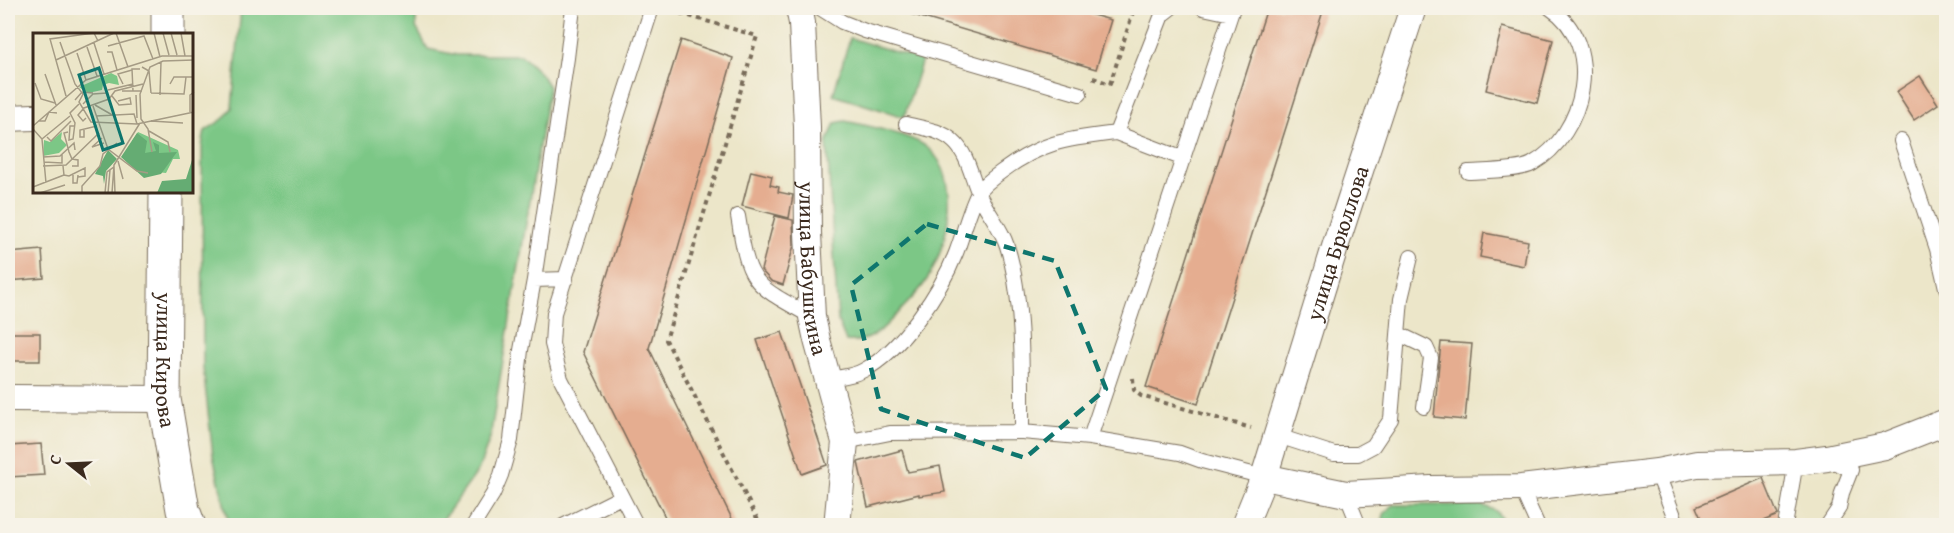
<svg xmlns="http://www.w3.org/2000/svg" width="1954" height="533" font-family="'Gentium Book Plus',serif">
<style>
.green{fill:#7cc786;stroke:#5c7852;stroke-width:1.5}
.building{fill:#e5ad90}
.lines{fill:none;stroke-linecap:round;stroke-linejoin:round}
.lane-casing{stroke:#796c5a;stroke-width:16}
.street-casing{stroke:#796c5a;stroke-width:28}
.primary-casing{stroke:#796c5a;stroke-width:35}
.path{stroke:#796c5a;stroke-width:4;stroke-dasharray:4.5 4.5;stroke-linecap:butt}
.lane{stroke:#fff;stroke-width:14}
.street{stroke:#fff;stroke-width:26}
.primary{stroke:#fff;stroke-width:33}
.marked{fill:none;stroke:#0f766e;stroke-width:4.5;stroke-dasharray:12 8;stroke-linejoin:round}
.labels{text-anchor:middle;stroke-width:4.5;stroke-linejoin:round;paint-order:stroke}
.street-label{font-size:22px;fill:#3b2a1e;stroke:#f7f3e8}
.inset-road{fill:none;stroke:#a59b85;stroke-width:1.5}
.view{fill:#0f766e;fill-opacity:0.15;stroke:#0f766e;stroke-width:3}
.inset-edge{fill:none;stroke:#3b2a1e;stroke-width:3}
</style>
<rect width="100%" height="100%" fill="#f7f3e8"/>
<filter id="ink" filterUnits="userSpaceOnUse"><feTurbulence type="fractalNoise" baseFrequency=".0167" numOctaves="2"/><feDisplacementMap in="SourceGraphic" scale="12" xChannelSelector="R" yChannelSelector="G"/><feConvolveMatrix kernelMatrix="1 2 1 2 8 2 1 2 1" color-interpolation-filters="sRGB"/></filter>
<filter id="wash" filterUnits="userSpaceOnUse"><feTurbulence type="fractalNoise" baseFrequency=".008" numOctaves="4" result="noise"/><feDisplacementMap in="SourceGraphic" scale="24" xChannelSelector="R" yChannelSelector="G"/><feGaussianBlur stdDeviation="1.35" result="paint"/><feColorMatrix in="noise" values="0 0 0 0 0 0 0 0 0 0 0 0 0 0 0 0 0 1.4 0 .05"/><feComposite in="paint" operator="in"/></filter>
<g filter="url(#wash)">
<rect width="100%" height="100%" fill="#ece6c9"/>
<path class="green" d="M241,8H416V27L428,49L457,55H521L541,74L549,87L490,438L478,471L439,525H229L213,456L203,367L202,146L205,131L223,119L232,108Z
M850,38L922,60L904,117L833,95Z
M845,121C865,125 913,135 928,148C964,179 948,250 924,284C917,294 907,303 899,312C881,330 873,343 846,341L838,321L827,143L835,123Z
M1393,505H1482L1496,511L1506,525H1382L1384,514Z"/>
<g id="blocks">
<path class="building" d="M908,8H1067L1111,20L1096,69L907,13Z
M1267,8H1324L1198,404L1146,387Z
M1502,27L1553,40L1537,103L1486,90Z
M681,40L733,58L649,348L735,525H669L583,352Z
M1920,76L1938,104L1914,120L1896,92Z
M751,171L772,176L770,185L779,187L778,192L793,195L789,218L742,206Z
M775,216L793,220L794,245L783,285L771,281L761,270Z
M1484,233L1528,241L1524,266L1480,257Z
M42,250L44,278L8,281V253Z
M782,332L827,465L802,474L757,340Z
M8,333H40V361H8Z
M1441,342L1472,344L1465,420L1434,417Z
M41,444L44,475L8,477V446Z
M902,450L908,472L940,466L945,492L919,496V494L868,507L858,462Z
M1763,478L1778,515L1753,525H1704L1696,507Z"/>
</g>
</g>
<g filter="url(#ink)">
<use href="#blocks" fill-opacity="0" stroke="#796c5a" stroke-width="1.5"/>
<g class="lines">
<defs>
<path id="lane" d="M820,8L842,22L865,31L1080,94
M1203,8L1231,14
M906,124C922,128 941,130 953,141C968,154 971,176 979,194C987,212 1001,227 1007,246C1024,300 1022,375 1022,432
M1116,133L1184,159
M1901,141L1937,249L1946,288
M1468,172C1483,171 1520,171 1532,164C1586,134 1605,44 1550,8
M738,216C749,286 752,283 812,317
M534,280L567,58L573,8
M1399,334L1426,347L1431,358L1424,407
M829,379C840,377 854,376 864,370C901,351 941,291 956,253C963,235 969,210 978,193C983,185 994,177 1001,172C1043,141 1067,139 1116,133L1162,15L1171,8
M1275,435L1334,454H1358L1373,446L1391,419L1401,299L1411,257
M1090,438L1233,8
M845,442L890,433L1022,432L1090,438L1180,453L1202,461L1264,477
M1657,472L1678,526
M1521,488L1538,526
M1346,494L1359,526
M473,526L493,494L501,475L511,440L521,350L534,280L566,279
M563,526L621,497
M637,526L561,379L552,344L554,313L652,8
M1785,526L1796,462
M1827,526L1839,508L1842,493L1851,470L1829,459"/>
<g id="street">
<path id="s1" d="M799,8L802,23L807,127L808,233L812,317L817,340L845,442L837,526"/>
<path d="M8,118L34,117"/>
<path d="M8,398L164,399"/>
<path d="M1264,477L1346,494L1431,489L1521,488L1657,472L1697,464L1796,462L1827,458L1885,446L1946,422"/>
<path id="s2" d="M1244,526L1264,477L1335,247L1413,8"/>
</g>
<g id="primary">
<path d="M168,34V8"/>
<path id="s3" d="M166,192L164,399L183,510L189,526"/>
</g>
</defs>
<use href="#lane" class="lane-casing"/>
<use href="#street" class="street-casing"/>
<use href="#primary" class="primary-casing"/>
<path class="path" d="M672,11L757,36L666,340L761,526
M1093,78L1110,84L1134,9L1129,8
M1133,378L1134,390L1141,396L1251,428"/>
<use href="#lane" class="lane"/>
<use href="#street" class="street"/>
<use href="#primary" class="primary"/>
</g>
</g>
<path class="marked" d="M927,224L1055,261L1106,389L1025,458L881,409L851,285Z"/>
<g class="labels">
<g class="street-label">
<text dy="8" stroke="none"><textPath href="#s2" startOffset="298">улица Брюллова</textPath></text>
<text dy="8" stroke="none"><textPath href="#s1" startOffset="261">улица Бабушкина</textPath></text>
<text dy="8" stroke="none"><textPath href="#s3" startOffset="168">улица Кирова</textPath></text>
</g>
</g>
<g transform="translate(33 33)">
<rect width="160" height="160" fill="#ece6c9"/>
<path d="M78,40L84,43L86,52L76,50L70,52L69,57L55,60L46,54ZM29,99L28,106L34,112L26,120L10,123L11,107L17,109ZM105,99L145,117L147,126H140L133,140L113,138L99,108Z" fill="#7cc786"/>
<path d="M104,100L114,108L112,120L123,118L120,109L126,112V120L144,119L128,141L111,145L88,124ZM75,117L84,126L73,138L71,151L70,143L62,141ZM160,124V160H124L129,148L153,146Z" fill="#65ac73"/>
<path class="inset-road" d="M83,0L95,34M121,0L127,24M130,0L136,22M138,0L144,22M148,0L152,23M27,9L42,51L50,61L46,69L58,89L104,91L161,79M61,10L71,41M75,13L111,3L120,26M54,14L64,43M74,19H79L84,37M44,20L53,47M23,27L81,0M109,34L116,38L118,60M12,41L23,72M2,50L8,66L22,70M90,51L85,41L99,37M137,51L141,44H161M75,57L100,51M89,58H109M100,58L99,36H107M118,60L151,61L153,44M103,62L104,85M127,62L128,29M33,63L17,6L61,0L65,8M79,63L86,72L98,71L97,65L85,68M42,67L49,59L60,60M50,71L60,61L74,60M62,72L81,83M60,73L75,116L104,138L115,140M157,79V62L161,59M63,83L101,81L104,91M53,85L50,88L45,82L51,75L76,66L82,58L110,51M5,88H12L16,79L24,80M118,88L150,90M0,93L53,47L129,23H161M41,93H37L36,107L40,106L42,90L37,80L46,71M0,96L9,106L13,150M51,96V104H47V97L64,93M116,98L135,109L137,119M35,99L31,100L36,119L39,126L45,127V133H39M14,104L18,108L38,88M69,105L59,114L71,110M9,106L37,83M119,119L115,96L108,86L107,61L117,34L130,28L161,27M10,124L27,123L41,110L42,117M85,128L90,146M11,129L29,130V121M10,133L33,132L66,100M30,133L31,142L36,143L52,135V143L45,144M40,142V150H44L45,142M0,154L31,142M7,160L32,152M49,160V153L67,133L70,121L84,110M72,160L74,139L81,134L82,160M75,160L77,137M79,160L81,132L107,90"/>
<path class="view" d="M66,35L90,110L70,117L46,42Z"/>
<rect width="160" height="160" class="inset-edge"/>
</g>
<rect width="1954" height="533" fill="none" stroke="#f7f3e8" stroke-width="30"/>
<g transform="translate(69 464) rotate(288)" stroke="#f7f3e8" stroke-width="4.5" paint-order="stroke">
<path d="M0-4.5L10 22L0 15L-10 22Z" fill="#3b2a1e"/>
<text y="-9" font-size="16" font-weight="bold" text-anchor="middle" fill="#3b2a1e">С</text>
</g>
</svg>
